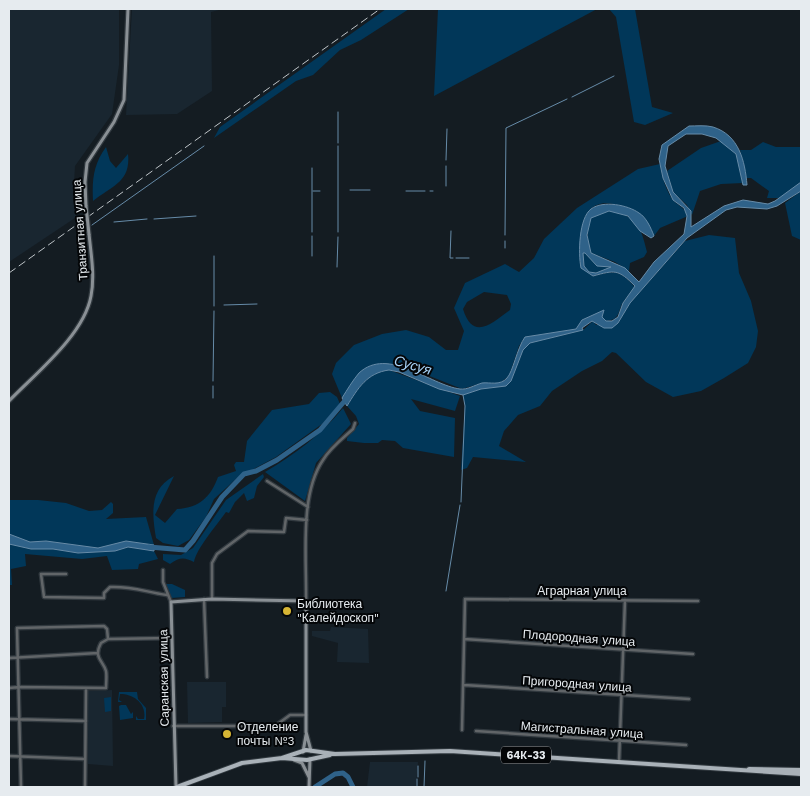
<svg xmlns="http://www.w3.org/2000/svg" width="810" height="796" font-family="'Work Sans',sans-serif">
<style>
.built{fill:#192630}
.green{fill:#013759;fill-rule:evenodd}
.water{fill:#2f6289;stroke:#668ba8;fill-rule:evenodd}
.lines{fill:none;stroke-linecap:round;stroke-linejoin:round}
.stream{stroke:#668ba8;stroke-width:1}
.river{stroke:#2f6289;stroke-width:5}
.street-casing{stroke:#31393f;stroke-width:5}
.secondary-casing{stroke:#31393f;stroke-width:5.5}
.primary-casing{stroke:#31393f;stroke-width:6}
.street{stroke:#616568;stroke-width:2.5}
.secondary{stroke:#8a9095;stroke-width:3}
.primary{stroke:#a9b1b8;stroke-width:4}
.rail{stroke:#bec4c8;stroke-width:1;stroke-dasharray:8 4;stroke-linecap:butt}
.secondary-bridge-casing{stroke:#31393f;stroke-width:5.5;stroke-linecap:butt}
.secondary-bridge{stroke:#8a9095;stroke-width:3}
.poi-dot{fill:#d6b534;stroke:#040608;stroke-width:2}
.labels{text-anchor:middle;stroke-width:4;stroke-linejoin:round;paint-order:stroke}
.shield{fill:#040608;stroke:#a2a6aa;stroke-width:1}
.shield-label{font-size:11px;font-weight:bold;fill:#e6ebef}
.street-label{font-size:12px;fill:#e6ebef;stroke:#040608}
.poi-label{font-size:12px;fill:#e6ebef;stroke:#040608;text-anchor:start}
.water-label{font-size:14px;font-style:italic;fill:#a9d4f8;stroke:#040608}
</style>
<rect width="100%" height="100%" fill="#141c22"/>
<path class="built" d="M9,9H119V65L112,114L75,166L73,201L78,216L9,262Z
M132,9H223L211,12L212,91L177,114L126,115Z
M331,627L368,629L369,663L337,662L338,643L312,636V631H330Z
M187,682H226V707H222V722L188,723Z
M112,690L113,766L88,764L87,691Z
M370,762H418L416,787H367Z"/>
<path class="green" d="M386,9H409L361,40L340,50L313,75L296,81L214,138L220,127Z
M438,9H597L434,96Z
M609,9H635L652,107L673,113L645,125L634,122L616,17Z
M721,141L736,154L743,183L721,184L700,191L692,215L687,205L673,192L667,171L701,148Z
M763,142L776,147H801V182L781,198H767L769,191L751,178H746L740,150H751Z
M106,147L110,161L116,168L128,154C131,182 112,186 93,201C92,180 93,165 106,147Z
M660,164C662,176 666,192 674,201C680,207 684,207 688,216L660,228L654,236C646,216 605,189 588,212C579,224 580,250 580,265L593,276C616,271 618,269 635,287C631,292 626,298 622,304C618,313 619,320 606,321L601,318L604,311L582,320L576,329L525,337L519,346L509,376L500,383H482L462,389L407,367L360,373L342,398L332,374L336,363L354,345L382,334L406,330L429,337L446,350H458L464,331L454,308L465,283L505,264L519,272L534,258L544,239L577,208L638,169ZM484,292L507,295L511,304L510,310C491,324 473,341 463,309L467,302Z
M801,191V240L792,236L785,203Z
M609,211C638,215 641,228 647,252L644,257L630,263L629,271L615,262L591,253C587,242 586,229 591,217Z
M709,235L735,238L739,273L751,301L758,331L756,347L748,363L724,378L701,391L673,397L646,382L616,353L612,352L602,361L582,371L552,391L540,406L518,415L504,431L499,446L526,462L473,457L467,468L461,470L465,406L463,395L481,389L506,386L511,381L523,350L530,343L583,330L593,321L596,325L618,323L630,303L685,241Z
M583,253H585L597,266L612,267L596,273L589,272L584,266Z
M389,370L460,396L455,411L411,399L420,411L455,418L454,457L403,448L395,441L382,440L378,443H364L347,441V438L359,424L356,416L347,406C358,388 367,373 389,370Z
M330,392L337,397L340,404L322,424L276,457L237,478L214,499L206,517L189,540L178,546L163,543L156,538C152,514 149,489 174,476L155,515L165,523L177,509C200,508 211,496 218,477L236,471L234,465L236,462H244L247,441L272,410L309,404L319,393Z
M343,408L351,424L316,463L305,501L265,472C295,454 321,435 343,408Z
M263,474L264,477L257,486L254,498L247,501L244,493L235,502L229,513L226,512C217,525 196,549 194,562C184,557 180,557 170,564L163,560V554L181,555L193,548L226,500Z
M9,500H38L66,503L89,511L102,510L111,502L113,504V513L106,519L146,517L154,545L126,541L98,548L46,541L30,542L9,534Z
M9,544L31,549H53L78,553L115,551L128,547L154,551L158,559L139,564L138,569L112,570L107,556L82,559L25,554L26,566L11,569L12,585H9Z
M166,584H172L185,590V597L171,598Z
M119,692H137L138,699L146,708V720H136V716L138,719H144C147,704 134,694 120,694L119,700L122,702H118Z
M111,697V711L105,712L104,698Z
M121,705H126L131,714L133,712V718L120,720L119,706Z"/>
<path class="water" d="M689,126C696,126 706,125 713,127C739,135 745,161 747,185H743L736,154L716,138L702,134H686L668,146L665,166L673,192L691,211V227L724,206L743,200L768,204L775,201L801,182V191L777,206L767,209L737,207L726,210L687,238L630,303L618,323L612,328H604L592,321L582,328L583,330L530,343L523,350L511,381L506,386L481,389L463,395L439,389L399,372L389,370C367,373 358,388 347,406L342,398C347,390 353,380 359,373C388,346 430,385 460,389C467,390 475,385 482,383C490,382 500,386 507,378C513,372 517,348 525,337L576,329L582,320L604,310L602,317L606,321H612L618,317L623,303L635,286C618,269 615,270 593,276L581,268C578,253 579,218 591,209C603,200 628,205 639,213C646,217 651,228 654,236L651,238L640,231L628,216L609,211L591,218L587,235L591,253L625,268L639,282L654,262L684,234L687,216L684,208L673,200L663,178L659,159L662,145ZM583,253H585L597,266L611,267L596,273L589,272L584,266Z
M9,534L30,542L46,541L98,548L126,541L154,545V551L128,547L115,551L78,553L53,549H31L9,544Z"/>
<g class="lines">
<path class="stream" d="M572,97L614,76
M338,112V143
M446,160L447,129
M446,186V166
M350,190H370
M313,191H320
M406,191H425
M430,191H433
M154,219L196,216
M114,222L147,219
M92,225L204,146
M451,231L450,258H453
M312,232V168
M338,232V146
M505,235L506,128L567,99
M505,248V241
M312,256V236
M456,258H469
M337,267L338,237
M224,305L257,304
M214,306V256
M213,381L214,311
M213,386V398
M461,502L465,406L463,395
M446,591L460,505
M418,777V766
M417,787V779
M424,787L425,761"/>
<path class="river" d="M149,547L185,550L193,541L222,497L244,474L256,471L277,460L320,430L348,397
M315,787L335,774L343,773L348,777L353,787"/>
<defs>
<path id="street" d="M267,481L308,507
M163,570V582L171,602
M66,574H41L44,597L104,598V593L110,587C133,586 145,592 167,595
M204,599L207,677
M212,599V563L217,554L248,531L284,532L286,518L307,520
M306,601C307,559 299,495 323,460C330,448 342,439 353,429L355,423
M108,639L171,638
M464,639L693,654
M9,658L98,653
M464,685L689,699
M9,688L20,687L106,688C106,683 107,676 106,671C103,660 93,658 101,643L108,639L107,629L104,626L17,628L21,787
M9,719L86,721
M173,726H275L290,715H306
M462,730L465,599L698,601
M476,731L686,745
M9,756L85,759
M619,762L625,600
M85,787L86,688"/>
<path id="secondary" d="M86,206L85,182L87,163L114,122L124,100L128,9
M9,401C36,373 84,335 91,296C95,276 91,254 89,234
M303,752L306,735
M294,760L302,763L309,777
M176,787L171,602L212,599L306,601V732L311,751
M309,787L310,759"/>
<path id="primary" d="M282,758L306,750L335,754L450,751L801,774
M749,769L801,770
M177,787L242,763L282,758L307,760L330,755"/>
</defs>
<use href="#street" class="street-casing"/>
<use href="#secondary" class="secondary-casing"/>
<use href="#primary" class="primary-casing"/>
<use href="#street" class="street"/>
<use href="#secondary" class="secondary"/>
<use href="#primary" class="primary"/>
<path class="rail" d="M9,273L380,9"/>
<defs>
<path id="secondary-bridge" d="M86,206L89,234"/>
</defs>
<use href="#secondary-bridge" class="secondary-bridge-casing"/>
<use href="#secondary-bridge" class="secondary-bridge"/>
</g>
<g class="poi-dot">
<circle cx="287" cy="611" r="5"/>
<circle cx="227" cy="734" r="5"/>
</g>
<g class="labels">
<rect class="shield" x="501" y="746.5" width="50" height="17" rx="4"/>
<g class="shield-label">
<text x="526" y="759">64К-33</text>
</g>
<g class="street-label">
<text transform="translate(80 230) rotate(-94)" y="4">Транзитная улица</text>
<text x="582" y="595">Аграрная улица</text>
<text transform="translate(579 638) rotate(4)" y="4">Плодородная улица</text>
<text transform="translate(164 678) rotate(-91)" y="4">Саранская улица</text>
<text transform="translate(577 684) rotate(4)" y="4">Пригородная улица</text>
<text transform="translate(582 730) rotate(4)" y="4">Магистральная улица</text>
</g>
<g class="poi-label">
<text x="297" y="608">Библиотека<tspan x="297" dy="14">"Калейдоскоп"</tspan></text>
<text x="237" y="731">Отделение<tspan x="237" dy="14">почты №3</tspan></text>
</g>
<g class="water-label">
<text transform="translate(413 365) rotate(16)" y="5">Сусуя</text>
</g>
</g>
<rect width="810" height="796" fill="none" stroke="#e6ebef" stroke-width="20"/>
</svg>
